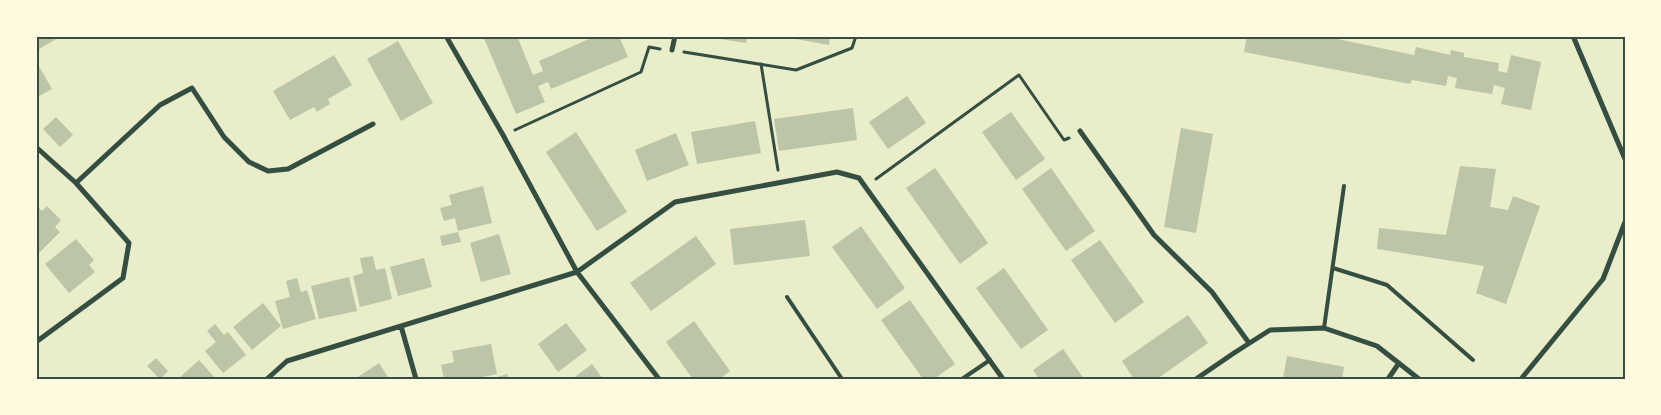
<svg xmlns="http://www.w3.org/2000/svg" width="1661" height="415" font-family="'Libre Baskerville',serif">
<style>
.building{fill:#bcc5a7}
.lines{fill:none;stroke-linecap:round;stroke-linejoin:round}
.path{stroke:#344e41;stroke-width:3}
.service{stroke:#344e41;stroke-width:4}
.minor{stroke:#344e41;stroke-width:5}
.neatline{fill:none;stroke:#344e41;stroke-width:2}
</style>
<rect width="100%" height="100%" fill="#e9edc9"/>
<path class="building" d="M36,36H61L36,51Z
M483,36H517L533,75L543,71L539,61L596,36H619L628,57L551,89L548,82L538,86L545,102L516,114Z
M714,36H747L746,43L714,38Z
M780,36H830L829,45Z
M1247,36H1323L1414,55L1416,47L1450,55L1451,50L1464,53V57L1499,63L1498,71L1507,73L1511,55L1541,62L1531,110L1501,104L1505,88L1494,85L1492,94L1455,88L1457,78L1448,76L1446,86L1412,80L1410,84L1244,52Z
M398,41L433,103L401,121L367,59Z
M334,55L352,85L328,99L330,104L317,112L314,107L290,120L273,91Z
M36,61L52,89L36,98Z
M907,96L926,123L888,149L869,122Z
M853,108L857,140L779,151L774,119Z
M1011,112L1045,159L1016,180L982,132Z
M56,117L73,135L60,147L43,129Z
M755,121L761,153L697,164L691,132Z
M1181,128L1213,134L1196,233L1164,227Z
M576,132L627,212L597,231L546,152Z
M676,133L689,165L647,181L635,150Z
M1460,166L1496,169L1490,207L1508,210L1513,196L1540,206L1506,304L1476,293L1484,266L1377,249L1379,228L1446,235Z
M935,168L988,243L960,264L906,188Z
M1051,168L1095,231L1066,251L1022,189Z
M483,186L492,223L458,231L455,218L444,221L440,208L452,205L449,195Z
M36,205L42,211L47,206L61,220L55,227L60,232L38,254L36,253Z
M805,220L810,256L734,265L730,229Z
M861,226L905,288L877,309L832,247Z
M458,232L461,242L442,246L440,236Z
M499,234L511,274L481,282L470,243Z
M696,236L716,264L651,311L630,283Z
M76,239L94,260L89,265L95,272L69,293L45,264Z
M1100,240L1144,302L1115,323L1071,260Z
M373,256L376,270L385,268L392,299L360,307L353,276L363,273L360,258Z
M424,258L432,287L398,296L390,267Z
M1004,268L1048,330L1021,349L976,288Z
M349,277L357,311L319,319L311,286Z
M297,278L301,292L307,290L316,319L283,329L275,301L290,297L286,281Z
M910,300L955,364L934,379H923L881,320Z
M263,303L281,326L252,350L233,327Z
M1188,315L1208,343L1157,379H1134L1122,361Z
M694,321L730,371L720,379H693L666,342Z
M566,323L587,350L558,372L538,344Z
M215,324L224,335L228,332L246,355L223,373L205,351L216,342L207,331Z
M491,344L497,374L473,379H444L441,365L454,362L452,351Z
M1063,349L1084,379H1039L1033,370Z
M1287,356L1344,367L1342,379H1283Z
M156,358L168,371L160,379L147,366Z
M199,360L216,379H178Z
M379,363L389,379H355Z
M592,364L603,379H572Z
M507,374L509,379H498L497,377Z"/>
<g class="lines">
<path class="path" d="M684,52L796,70L852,48L856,36
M761,64L778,170
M515,130L641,72L649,47L660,49
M876,179L1019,75L1064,140L1069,138"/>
<path class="service" d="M1333,268L1387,285L1473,360
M787,297L842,379
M1324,328L1344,186
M962,379L990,360"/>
<path class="minor" d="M446,36L503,135L577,272L659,379
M1573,36L1625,159
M672,50L675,36
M1080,131L1154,235L1212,292L1249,343
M36,147L76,183L129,243L123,278L36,342
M76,183L160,105L192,88L224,137L249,162L268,171L288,169L373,124
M401,326L416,379
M267,379L287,361L577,272L675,202L837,172L859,178L1003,379
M1196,379L1234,353L1270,330L1324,328L1377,346L1419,379
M1388,379L1399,363
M1521,379L1603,279L1625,222"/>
</g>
<rect width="1661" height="415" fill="none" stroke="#fefae0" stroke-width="75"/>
<rect x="38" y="38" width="1586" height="340" class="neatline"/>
</svg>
